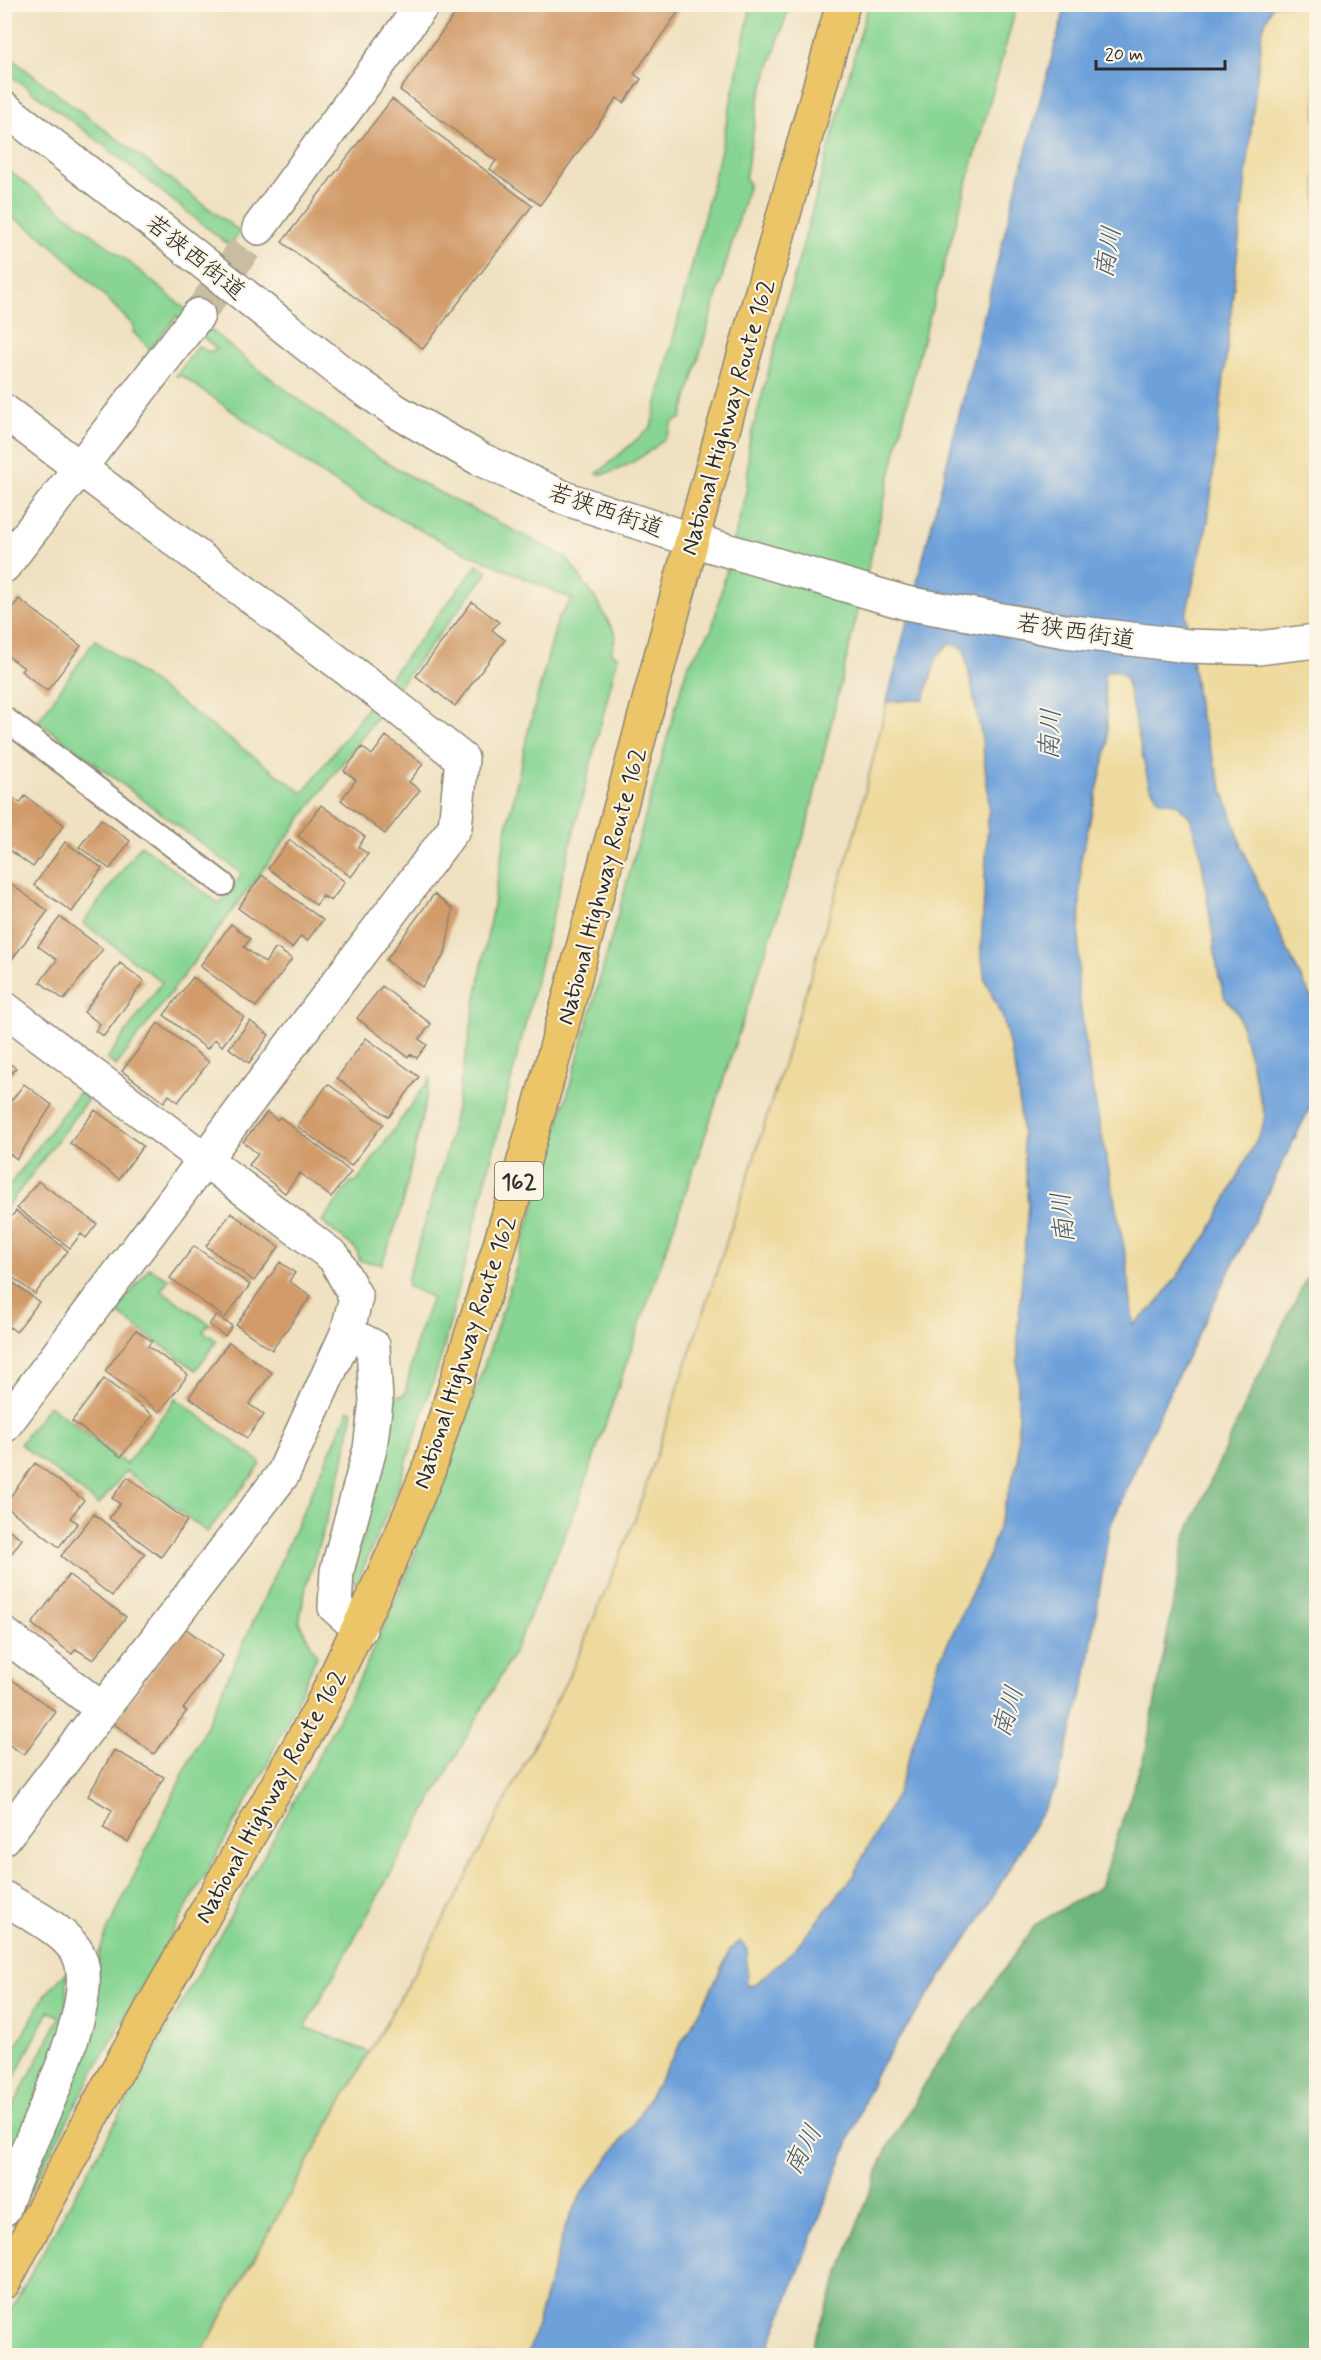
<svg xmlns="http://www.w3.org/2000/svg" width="1321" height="2360" font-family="Mynerve,'Klee One',sans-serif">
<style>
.green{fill:#88d593;stroke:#5a805f;stroke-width:1.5}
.forest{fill:#6eb67d;stroke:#4c7054;stroke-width:1.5}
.sand{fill:#eeda9e;stroke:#8c8264;stroke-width:1.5}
.water{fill:#6ea1da;stroke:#4c6682;stroke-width:1.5;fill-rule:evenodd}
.building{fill:#d19b6b}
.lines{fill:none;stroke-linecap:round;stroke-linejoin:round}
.minor-tunnel{stroke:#c8bda3;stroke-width:33;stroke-dasharray:33 16;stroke-linecap:butt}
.service-casing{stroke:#8d8676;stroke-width:26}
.minor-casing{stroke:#8d8676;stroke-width:36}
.tertiary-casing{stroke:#8d8676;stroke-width:36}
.trunk-casing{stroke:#8d8676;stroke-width:36}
.service{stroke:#fff;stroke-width:22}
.minor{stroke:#fff;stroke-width:33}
.tertiary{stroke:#fff;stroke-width:33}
.trunk{stroke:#ecc569;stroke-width:33}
.labels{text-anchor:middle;stroke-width:4.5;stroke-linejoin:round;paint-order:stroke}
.shield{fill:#fcf5e5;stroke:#6a6863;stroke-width:1.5}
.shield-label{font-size:22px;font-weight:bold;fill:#2b2b2b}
.street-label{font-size:24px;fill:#2b2b2b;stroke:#fcf5e5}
.water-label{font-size:26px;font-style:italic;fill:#465a71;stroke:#fcf5e5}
</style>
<rect width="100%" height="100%" fill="#fcf5e5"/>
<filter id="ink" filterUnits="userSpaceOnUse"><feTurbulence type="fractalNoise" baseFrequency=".0167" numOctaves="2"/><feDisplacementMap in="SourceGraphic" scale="12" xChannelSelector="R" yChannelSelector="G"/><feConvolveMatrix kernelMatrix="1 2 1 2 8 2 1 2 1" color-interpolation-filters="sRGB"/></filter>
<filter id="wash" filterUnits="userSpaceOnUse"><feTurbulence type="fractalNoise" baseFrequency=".008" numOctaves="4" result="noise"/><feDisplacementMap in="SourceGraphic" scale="24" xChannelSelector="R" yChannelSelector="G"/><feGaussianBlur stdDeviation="1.35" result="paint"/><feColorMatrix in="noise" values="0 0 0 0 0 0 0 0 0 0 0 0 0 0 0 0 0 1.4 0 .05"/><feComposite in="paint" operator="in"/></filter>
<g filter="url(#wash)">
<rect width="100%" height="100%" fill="#efe1c1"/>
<path class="green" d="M751,5H790L759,98L745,178L749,184L681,419L672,422C670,428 669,435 664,439C651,452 615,476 597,474L651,427L721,150Z
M868,5H1017L919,354L806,829L702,1145L576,1509L515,1650L305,2027L369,2052L200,2355H5L4,2324L18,2297L301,1789L363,1672L410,1567L473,1400L511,1284L573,1075L687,667L712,629L747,488L749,443Z
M5,54L240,232L230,246L97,140L5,71Z
M4,167L130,263L254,366L368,451L421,483L566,557L595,598L616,635L611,653L618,656L442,1354L400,1482L356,1585L351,1577L388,1446L393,1398L405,1394L417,1339L432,1297L408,1287L407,1280L446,1155L457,1104L507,827L529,728L558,618L572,599L447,544L365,501L325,476L182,376H176L198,346L208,352L217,349L177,316L150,349L133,332L134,326C108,301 36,220 5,216Z
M477,565L488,572L395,691L385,684Z
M95,640L303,793L373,700L383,709L116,1066L107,1059L162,982L83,923L141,845L220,904L242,874L38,721Z
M431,1077L400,1214L382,1264L360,1261L356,1249L322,1222L351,1182H357Z
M79,1092L88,1099L5,1210V1191Z
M149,1268L169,1279L161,1290L209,1324L203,1331L217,1341L196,1370L116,1312Z
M176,1398L260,1462V1466L207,1532L126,1471L99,1505L20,1444L49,1405L126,1464Z
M349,1410L353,1411L343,1465L306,1586L299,1622L317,1656L266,1767L83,2091L13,2223L18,2200L96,2002L99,1953L106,1934L202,1735Z
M67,1972L66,2022L5,2177V2122L60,2017L49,2011L5,2095V2066L45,1995Z"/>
<path class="forest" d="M1316,1258V2355H809L885,2152L936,2065L1036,1924L1100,1887L1146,1750L1185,1538L1248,1398Z"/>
<path class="sand" d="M1273,5H1316V1008L1284,943L1242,847L1220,781L1199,713L1186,614L1208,521L1262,30Z
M949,643L964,648L982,738L989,805L981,950L985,980L1003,1018L1017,1077L1028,1204L1018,1329V1461L990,1554L938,1664L898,1792L851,1879L793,1951L753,1986L747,1984L730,1950L703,2006L630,2130L582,2193L565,2227L528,2355L200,2356L459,1892L574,1666L634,1522L753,1161L854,836L887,702L924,699L937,657Z
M1116,670L1126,677L1142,752L1160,801L1176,803L1190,817L1201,854L1218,972L1225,998L1238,1013L1265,1116L1262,1129L1209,1233L1157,1304L1133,1325L1127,1263L1090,1076L1078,988L1081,858L1108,744L1104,673Z"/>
<path class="water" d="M1066,5H1273L1262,30L1208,521L1186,614L1199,713L1220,781L1242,847L1284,943L1316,1008V1095L1163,1406L1109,1529L1086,1679L1056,1788L977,1924L875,2074L766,2355L528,2356L565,2227L582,2193L630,2130L703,2006L730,1950L740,1941L747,1950V1984L753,1986L793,1951L851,1879L898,1792L938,1664L990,1554L1018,1461V1329L1028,1204L1017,1077L1003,1018L985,980L981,950L989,805L982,738L964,648L949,643L937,657L924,699L887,702L1014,196ZM1116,670L1126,677L1149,785L1160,801L1176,803L1190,817L1201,854L1218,972L1225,998L1238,1013L1265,1116L1262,1129L1209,1233L1157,1304L1133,1325L1127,1263L1090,1076L1078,988L1081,858L1108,744L1104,673Z"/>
<g id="blocks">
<path class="building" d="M462,4H684L634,74L641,79L624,103L617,98L540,205L490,169L496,161L400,90Z
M392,99L532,206L423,349L282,242Z
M19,599L81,646L47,691L21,671L24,668L4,653V618Z
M472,602L499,622L492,630L505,640L455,706L416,676Z
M386,736L423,764L409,782L420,790L385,834L341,800L356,780L344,771L362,747L372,755Z
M4,792L20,803L25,796L64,825L33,867L4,846Z
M321,805L365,837L358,847L368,854L351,877L298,836Z
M101,819L130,841L110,869L79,847Z
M290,840L345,882L331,901L323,896L316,905L268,868Z
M65,842L102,868L72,912L34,885Z
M262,875L323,920L307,941L301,936L292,948L238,908Z
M4,879L48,911L4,970Z
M434,894L453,909L445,954L422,987L386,960Z
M60,917L103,949L64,1000L40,982L57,960L38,946Z
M231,924L250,939L244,947L265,963L276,948L292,959L256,1007L200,966Z
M120,963L144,981L104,1036L95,1031L100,1024L84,1012Z
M193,977L244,1017L222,1046L215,1039L207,1049L164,1015Z
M382,986L431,1024L419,1039L427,1045L417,1058L410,1054L408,1057L357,1018Z
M250,1021L269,1035L249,1063L229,1048Z
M158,1023L209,1062L178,1102L169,1095L164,1102L122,1071Z
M366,1038L419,1077L389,1117L337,1078Z
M4,1060L16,1068L4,1083Z
M24,1084L52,1105L17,1159L4,1150V1100L7,1096L12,1100Z
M328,1084L383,1124L351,1166L297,1126Z
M95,1110L143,1146L119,1179L70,1143Z
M267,1112L277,1120L280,1117L351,1172L331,1197L300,1173L285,1193L249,1165L258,1154L243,1142Z
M38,1181L97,1224L86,1238L81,1234L70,1248L17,1208Z
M16,1211L68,1251L35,1294L4,1271V1225Z
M231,1213L279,1247L254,1281L206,1246Z
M194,1246L250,1285L225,1318L170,1278Z
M280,1262L295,1273L289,1281L311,1296L272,1350L236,1325Z
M4,1276L39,1302L16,1332L10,1327L4,1334Z
M216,1315L232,1326L225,1336L209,1325Z
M136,1330L152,1341L148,1346L188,1375L160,1412L105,1371Z
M229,1342L272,1373L249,1404L264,1415L247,1438L189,1397Z
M104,1379L153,1415L121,1457L72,1421Z
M35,1463L84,1500L70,1518L78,1523L59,1547L4,1505Z
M128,1477L187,1521L161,1557L109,1518L120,1504L112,1498Z
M94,1514L145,1554L112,1596L61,1556Z
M4,1526L22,1539L4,1564Z
M69,1575L126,1617L93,1660L76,1649L72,1654L32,1624Z
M185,1628L223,1656L183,1709L187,1711L154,1754L113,1723Z
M4,1674L56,1712L24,1755L4,1741Z
M114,1750L164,1777L128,1842L103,1828L112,1810L88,1796Z"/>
</g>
</g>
<g filter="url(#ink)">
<use href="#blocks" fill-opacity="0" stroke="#8d8676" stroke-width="1.5"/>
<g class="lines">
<path class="minor-tunnel" d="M198,315L259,228"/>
<defs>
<path id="service" d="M4,718L223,884"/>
<path id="minor" d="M259,228L423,4
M4,411L379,693L462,759L455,827L4,1426
M4,566L198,315
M4,1008L334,1257L356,1297L347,1333L373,1346L376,1401L370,1449L337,1571L335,1607L360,1629
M4,1634L102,1709
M4,1838L283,1474L347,1333
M4,1898C28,1913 59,1927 75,1949C111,1996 19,2154 4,2209"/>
<path id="tertiary" d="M4,108L156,225L350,379L396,411L480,459L567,499L692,540L906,603L1065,631L1188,646L1258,648L1316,641"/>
<path id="trunk" d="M4,2282L109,2085L320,1709L392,1557L429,1469L499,1248L552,1063L692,540L843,4"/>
</defs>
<use href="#service" class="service-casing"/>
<use href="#minor" class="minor-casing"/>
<use href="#tertiary" class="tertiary-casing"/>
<use href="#trunk" class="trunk-casing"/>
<use href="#service" class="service"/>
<use href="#minor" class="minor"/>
<use href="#tertiary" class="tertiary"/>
<use href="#trunk" class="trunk"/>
</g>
</g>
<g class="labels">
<rect class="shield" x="495" y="1162" width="48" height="38" rx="4.5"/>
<g class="shield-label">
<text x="519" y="1189">162</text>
</g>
<g class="street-label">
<text transform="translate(196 257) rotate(39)" y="8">若狭西街道</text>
<text transform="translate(727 417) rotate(-74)" y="8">National Highway Route 162</text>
<text transform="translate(606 510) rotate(19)" y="8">若狭西街道</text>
<text transform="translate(1076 631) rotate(9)" y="8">若狭西街道</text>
<text transform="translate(601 886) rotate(-75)" y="8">National Highway Route 162</text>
<text transform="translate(464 1352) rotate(-72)" y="8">National Highway Route 162</text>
<text transform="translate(270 1796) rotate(-61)" y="8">National Highway Route 162</text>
</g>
<g class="water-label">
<text transform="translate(1107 252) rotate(-80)" y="9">南川</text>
<text transform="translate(1049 734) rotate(-87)" y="9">南川</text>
<text transform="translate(1062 1218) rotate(-95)" y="9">南川</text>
<text transform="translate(1007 1711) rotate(-73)" y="9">南川</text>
<text transform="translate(802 2149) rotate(-62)" y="9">南川</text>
</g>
</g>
<rect width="1321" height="2360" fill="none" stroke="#fcf5e5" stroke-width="24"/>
<path d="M1096 60v9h129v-9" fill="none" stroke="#2b2b2b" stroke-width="3"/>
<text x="1105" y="60" font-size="18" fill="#2b2b2b" stroke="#fcf5e5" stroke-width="4.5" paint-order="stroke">20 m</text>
</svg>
